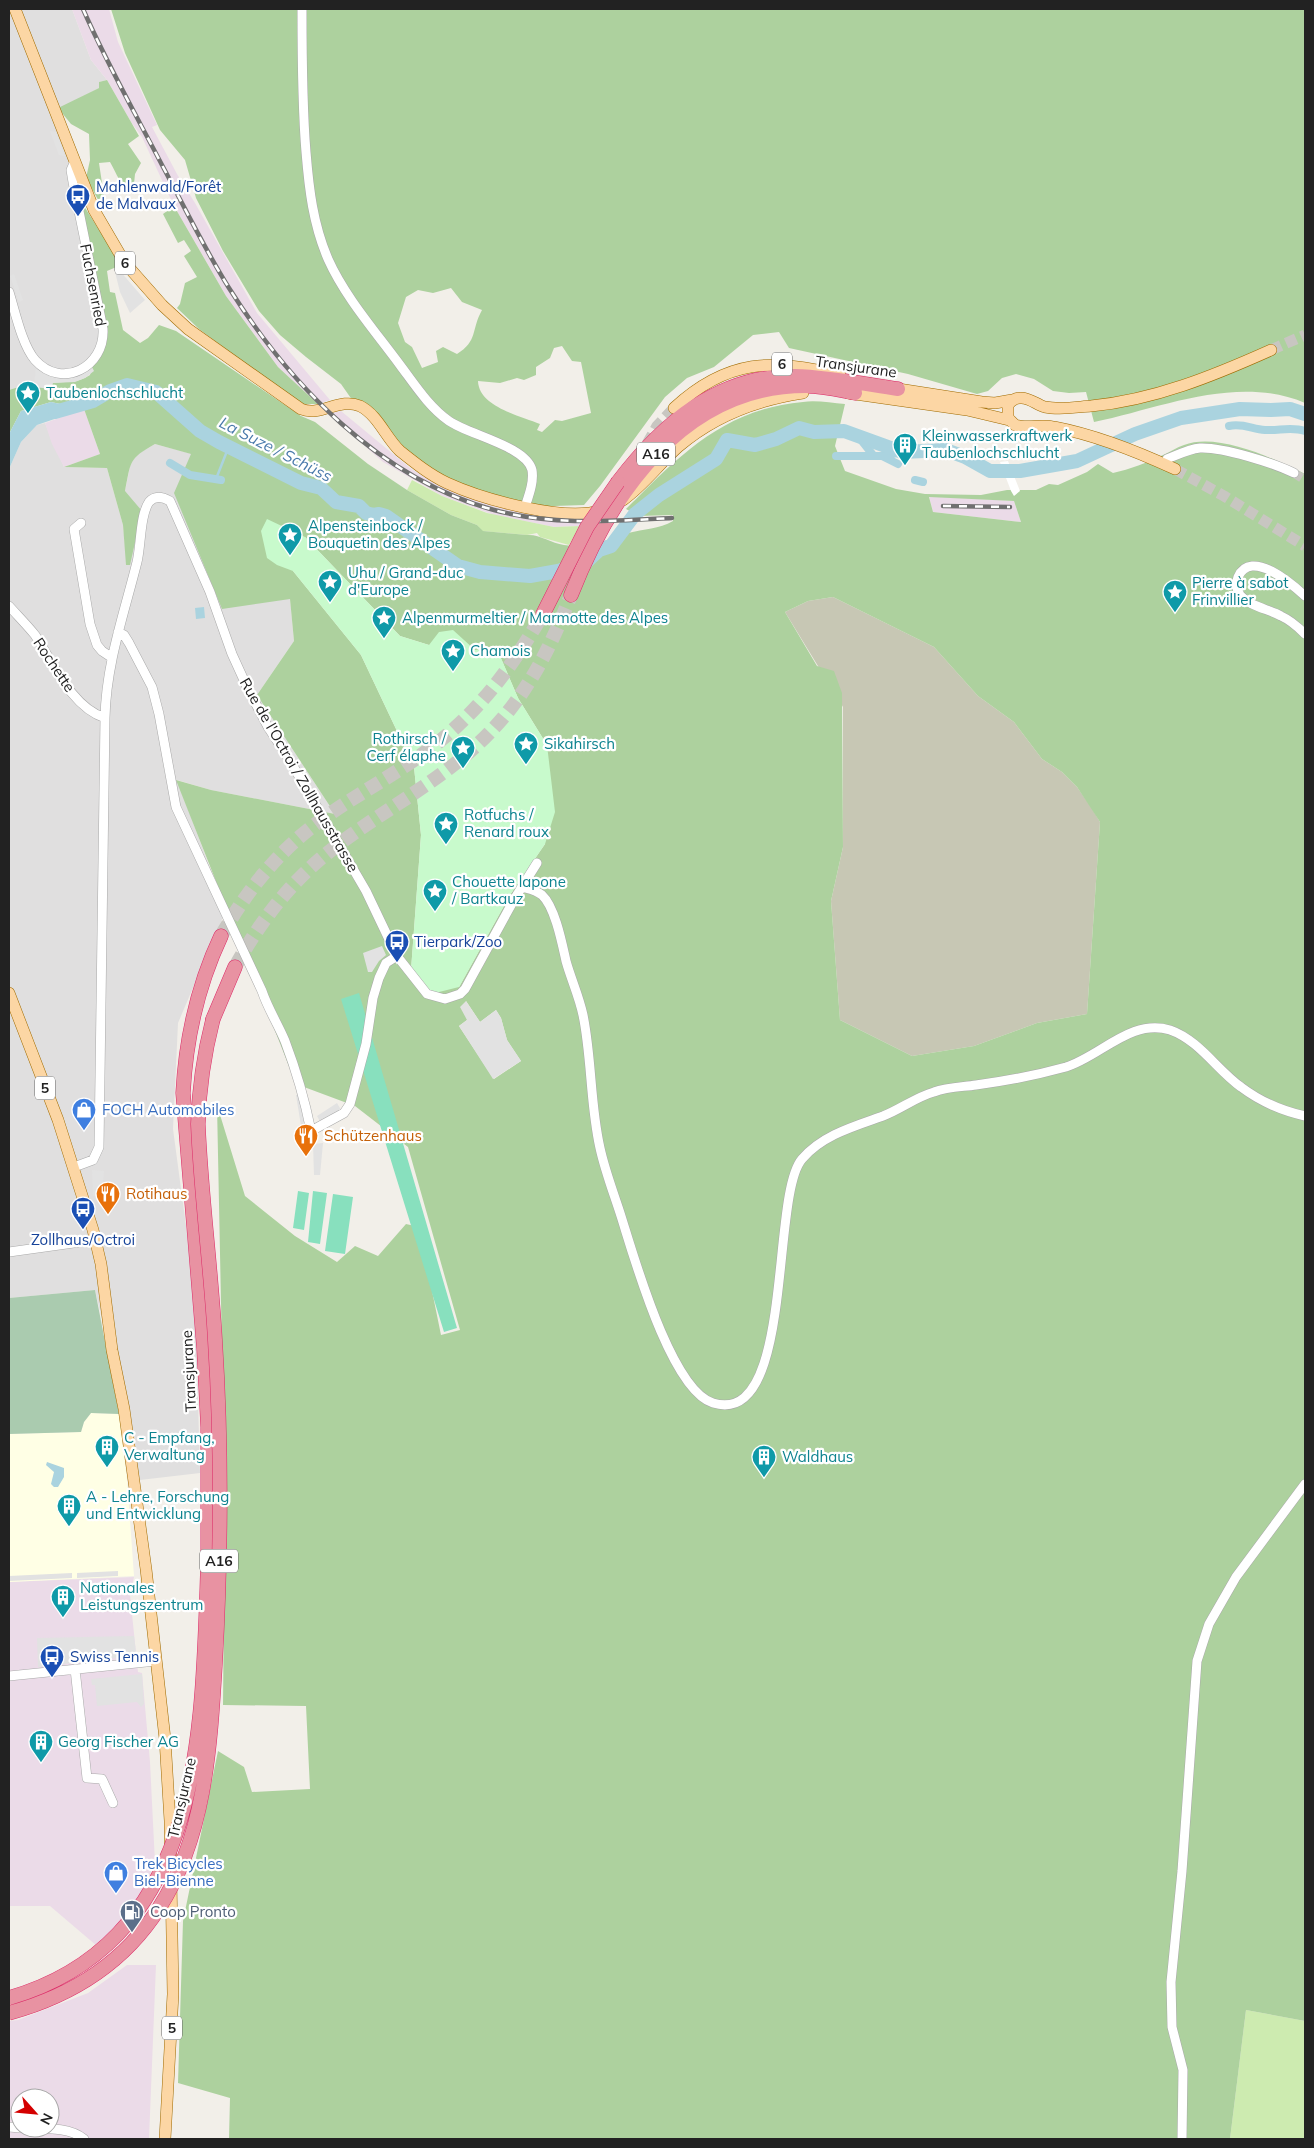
<svg xmlns="http://www.w3.org/2000/svg" width="1314" height="2148" font-family="Mulish,sans-serif">
<style>
.residential{fill:#e0dfdf}
.industrial{fill:#ebdbe8;fill-rule:evenodd}
.education{fill:#ffffe5}
.construction{fill:#c7c7b4}
.grass{fill:#cdebb0}
.forest{fill:#add19e;fill-rule:evenodd}
.cemetery{fill:#aacbaf}
.park{fill:#c8facc}
.pitch{fill:#88e0be}
.parking{fill:#e2e2e2}
.water{fill:#aad3df}
.pier{fill:#fff}
.lines{fill:none;stroke-linecap:round;stroke-linejoin:round}
.stream{stroke:#aad3df;stroke-width:2.5}
.canal{stroke:#aad3df;stroke-width:8}
.river{stroke:#aad3df;stroke-width:14}
.minor-tunnel{stroke:#c8c6c1;stroke-width:9;stroke-dasharray:9 4.5;stroke-linecap:butt}
.major-tunnel{stroke:#c8c6c1;stroke-width:11;stroke-dasharray:11 5.5;stroke-linecap:butt}
.highway-tunnel{stroke:#c8c6c1;stroke-width:14;stroke-dasharray:14 7;stroke-linecap:butt}
.minor-casing{stroke:#a9a9a9;stroke-width:10}
.major-casing{stroke:#a06b00;stroke-width:12}
.highway-casing{stroke:#dc2a67;stroke-width:15}
.minor{stroke:#fff;stroke-width:9}
.major{stroke:#fcd6a4;stroke-width:11}
.highway{stroke:#e892a2;stroke-width:14}
.rail-casing{stroke:#707070;stroke-width:4.5}
.rail{stroke:#fff;stroke-width:2.5;stroke-dasharray:8;stroke-linecap:butt}
.highway-bridge-casing{stroke:#dc2a67;stroke-width:15;stroke-linecap:butt}
.highway-bridge{stroke:#e892a2;stroke-width:14}
.labels{text-anchor:middle;stroke-width:4.5;stroke-linejoin:round;paint-order:stroke}
.shield{fill:#fff;stroke:#646464;stroke-width:1}
.shield-label{font-size:14px;font-weight:bold;fill:#222}
.transit-label{font-size:15px;fill:#164399;stroke:#fff;text-anchor:start}
.street-label{font-size:15px;fill:#222;stroke:#fff}
.culture-label{font-size:15px;fill:#0d838f;stroke:#fff;text-anchor:start}
.shop-label{font-size:15px;fill:#366cbe;stroke:#fff;text-anchor:start}
.food-label{font-size:15px;fill:#c56008;stroke:#fff;text-anchor:start}
.service-label{font-size:15px;fill:#4e5e75;stroke:#fff;text-anchor:start}
.water-label{font-size:16px;font-style:italic;fill:#4a7aab;stroke:#fff}
</style>
<rect width="100%" height="100%" fill="#f2efe9"/>
<path class="residential" d="M9,9H72L91,60L107,80L99,82V88L58,109L103,334L104,350L101,355L34,387L31,383L9,390Z
M45,423L64,467L107,468L123,525L127,565L125,491L130,466L136,455L155,444L192,454L290,598L294,641L257,695L335,814L211,790L177,780L226,910L178,1023L173,1129L195,1293L200,1473L140,1480L95,1290L9,1298V469L21,442L37,425Z"/>
<path class="industrial" d="M72,9H109L118,42L157,125L152,127L177,174L195,203L257,313L330,400L318,404L278,367L226,296L174,206L142,137L131,122L107,80L91,60Z
M84,409L100,454L64,467L52,444L45,423Z
M341,411L410,468L434,483L458,494L497,507L523,512L584,519L580,526L554,527L494,515L442,496L383,462L328,414Z
M929,496L1014,501L1021,522L933,512Z
M134,1577L130,1595L138,1672L142,1673L150,1762L155,1863L137,1904L97,1946L50,1906H9V1582Z
M127,1965H156L149,2139H9V2021L18,2020L88,1993ZM20,2098H50V2128H20Z"/>
<path class="education" d="M91,1413L119,1414L127,1479L134,1576L9,1582V1434L81,1432L84,1422Z"/>
<path class="construction" d="M833,597L934,647L978,696L1014,722L1042,759L1062,772L1077,787L1091,807L1100,822L1087,1014L1037,1023L974,1046L912,1056L840,1020L831,901L843,847V707L785,612L808,601Z"/>
<path class="grass" d="M412,480L442,496L487,513L554,527L580,526L569,545L540,537L537,533L527,535L482,531L477,525L451,515L407,490Z
M1246,2010L1305,2021V2139H1230Z"/>
<path class="forest" d="M111,9H1305V403C1237,374 1161,408 1094,422L1086,392L1069,393L1053,391L1034,379L1016,374L1002,378L988,391L977,394L908,374L789,348L779,332L753,335L714,367L687,378L665,397L600,486L584,505L525,507L437,478L355,404L341,384L306,357L280,335L259,311L223,251L196,198L185,160L160,130L125,53ZM451,288L462,302L482,310C471,330 478,341 457,354L443,347L436,351L438,362L422,368L412,347L405,342L398,323L406,297L418,290L433,293ZM562,346L572,361L581,362L591,413L562,421L555,420L542,432L537,430L540,424C519,415 479,407 478,381L500,383L517,378L524,380L536,375V367L550,358L554,348Z
M107,80L139,136L128,144L141,163L135,174L134,184L126,187C118,181 115,170 110,162L99,163L105,203L101,205L86,178L90,160L89,134L71,124L58,108L99,88V82Z
M79,198L121,265L107,271L110,292L115,293L123,330L140,343L148,338L159,325L176,331L301,416L315,422L368,464L407,490L451,515L477,525L483,531L527,535C539,534 551,543 564,545C589,549 605,540 628,533C644,529 659,529 673,521V515L639,516L626,509C679,456 723,409 803,402C816,400 831,403 845,404L835,446L845,471L896,489L925,494L981,495L1007,490H1036L1049,484L1058,485L1087,472L1098,464L1113,473C1130,469 1147,463 1163,455C1170,452 1177,447 1184,445C1218,432 1275,459 1305,474V2021L1246,2010L1230,2139H229L230,2098L178,2083L183,1921L218,1751L244,1767L252,1792L310,1789L306,1706L223,1705L225,1500L217,1105L245,1196L295,1236L337,1262L355,1246L378,1256L406,1224L419,1227L441,1335L460,1330L408,1147L355,1106L296,1084L176,780L211,790L335,814L257,695L294,641L290,599L222,609L174,493L191,454L155,444C128,459 131,462 125,491L142,511L130,565H126L123,525L107,468L64,467L100,454L84,409L51,402L21,411L9,434V390L31,383L34,387C39,386 45,384 50,383C65,381 77,384 90,375L92,367L104,350L103,334ZM929,497L1014,501L1021,522L933,512ZM305,537L400,636L429,645L475,650L497,649L518,698L547,745L545,844L510,895L459,987L411,970L421,835L414,767L361,655L293,571ZM833,597L934,647L978,696L1014,722L1042,759L1062,772L1077,787L1100,822L1087,1014L1037,1023L974,1046L912,1056L840,1020L831,901L843,847L842,693L834,671L817,666L785,612L808,601ZM466,1001L480,1022L496,1010L501,1018L507,1040L521,1061L494,1079L459,1026L467,1020Z
M174,206L226,296L278,367L318,404H303L291,398L199,329L177,308L180,304L185,283L197,277L184,256L191,251L184,240L178,243L163,214Z"/>
<path class="cemetery" d="M95,1290L119,1414L91,1413L84,1422L81,1432L9,1434V1298Z"/>
<path class="park" d="M267,519L305,537L400,636L429,645L439,632L453,630L475,650L497,649L518,698L547,745L555,812L545,844L510,895L459,987L431,994L411,970L421,835L414,767L361,655L293,571L277,565L267,558L261,531Z"/>
<path class="pitch" d="M359,993L457,1328L444,1332L341,999Z
M298,1191L309,1193L304,1230L293,1228Z
M313,1191L327,1193L320,1244L308,1242Z
M333,1194L353,1197L345,1254L325,1251Z"/>
<path class="parking" d="M50,131L56,132L65,156L59,155Z
M120,271L145,300L130,313L120,292L115,272Z
M14,274L23,300L19,302L10,276Z
M36,366L47,373L92,367L94,371L85,378L75,382L53,383L51,389L34,387Z
M382,946L386,955L379,961L372,972H368L363,953Z
M466,1001L480,1022L496,1010L501,1018L507,1040L521,1061L493,1079L459,1026L467,1020L460,1007Z
M301,1094L308,1131L302,1132L296,1095Z
M337,1103L341,1110L321,1123L317,1116Z
M323,1143L320,1175H314L313,1144Z
M92,1170L104,1171L102,1196H93Z
M118,1571V1576L77,1578V1573Z
M72,1573V1578L9,1581V1576Z
M134,1636L136,1653L125,1657L38,1667L37,1638Z
M142,1674L144,1704L141,1707L137,1702L97,1706L95,1685H92L91,1679Z"/>
<path class="water" d="M51,402L84,409L37,425L21,442L9,469V434L21,411Z
M204,607L205,618L196,619L195,608Z
M47,1462L64,1468V1477L58,1487H54L51,1484L54,1472L46,1465Z"/>
<path class="pier" d="M1008,461L1020,491L1014,496L1011,491L1000,462Z"/>
<g class="lines">
<path class="stream" d="M216,479L229,446"/>
<path class="canal" d="M1229,426C1243,423 1252,429 1265,430C1279,431 1291,426 1305,431
M858,436L873,455
M836,456H882L902,452
M882,456L898,464
M170,463L190,475L221,480
M915,480L923,482"/>
<path class="river" d="M55,412L93,401L110,391L127,385L156,392L200,431L219,442L301,483L321,488L336,502L359,506L366,513L373,515L379,514L386,516L458,566L480,572L530,576L558,571L585,563L599,550L611,546L635,514L659,495L716,459L727,440L755,445L776,439L799,428L814,432L844,431L902,452L946,450L965,457L990,471H1020L1077,461L1135,434L1181,418L1240,409L1271,410L1290,409L1305,414"/>
<path class="minor-tunnel" d="M1294,473L1305,480"/>
<path class="major-tunnel" d="M1271,350L1305,335
M647,444L657,426L674,408
M1175,469L1224,496L1305,546"/>
<path class="highway-tunnel" d="M221,936C245,894 274,856 313,826C359,791 413,767 456,727C491,695 517,658 541,617
M235,967C258,925 287,886 325,855C379,811 443,782 491,731C529,692 552,644 571,595"/>
<defs>
<path id="minor" d="M302,9C302,57 302,104 306,152C309,189 313,224 328,259C345,297 375,331 400,365C415,385 429,407 449,421C469,435 526,446 532,470C534,482 529,495 525,507
M9,292C15,311 22,345 35,360C62,390 105,367 103,329L73,182L71,170L75,161
M1167,459C1177,455 1189,449 1200,448C1223,447 1273,463 1294,473
M81,523L74,529L90,624L97,645L102,651L111,657
M1305,596C1292,584 1251,548 1238,577C1236,583 1236,589 1240,595C1249,606 1268,609 1281,616C1290,620 1298,627 1305,634
M9,606C17,615 27,625 35,635C53,662 71,707 105,718
M118,632L124,635L129,643L152,687L159,714L176,807L262,991C268,1009 278,1024 285,1041C296,1070 305,1101 311,1131L344,1113L350,1104L366,1044L373,998L379,978L386,963L397,956
M522,887C529,889 536,890 542,895C555,907 562,943 566,961C571,979 579,996 583,1015C592,1059 590,1104 600,1148C605,1171 614,1194 621,1216C634,1257 671,1390 713,1403C795,1428 770,1196 802,1159C822,1135 855,1126 883,1116C901,1109 916,1097 934,1092C947,1087 962,1087 976,1085C1006,1081 1037,1075 1066,1067C1101,1056 1131,1018 1170,1030C1199,1040 1217,1070 1241,1087C1261,1102 1282,1111 1305,1116
M74,1167L93,1160L99,1147L105,718C106,664 124,614 137,562C141,546 140,515 149,502C155,495 163,497 170,501L210,592L232,654L248,689L268,727L289,759L366,891L397,956L427,994L445,999L460,994L465,989L515,898L537,863
M9,1252L95,1240
M75,1669L87,1778L102,1779L113,1803
M9,1676L156,1661
M9,2127L20,2128
M22,2128C41,2129 68,2126 84,2139
M1182,2139L1183,2070L1172,2027L1171,1982L1182,1871L1197,1661L1209,1624L1236,1577L1305,1484"/>
<path id="major" d="M15,9L94,210L125,263L162,305L188,329L301,409C321,417 340,397 360,406C378,415 386,438 400,451C415,463 430,475 447,483C482,499 566,523 602,510
M892,388L982,402L995,403L1012,400
M848,393L967,410L1009,420
M674,408C727,359 773,358 840,375
M1175,469C1136,451 1096,435 1054,427C1041,424 1027,429 1015,425L1008,418V405C1011,401 1014,398 1020,398C1029,397 1037,405 1045,407C1060,410 1077,407 1091,406C1154,400 1213,376 1271,350
M623,500C644,485 659,464 678,447C714,416 756,400 803,393
M9,993L58,1120L93,1230L101,1264L112,1350L124,1409L146,1569L165,1739L170,1821L173,1994L165,2139"/>
<path id="highway" d="M618,482C662,424 718,375 795,376C830,377 864,384 898,389
M571,595C611,493 684,386 806,386C823,386 839,390 855,393
M213,1019L235,967
M208,1561V1427L204,1349L183,1093C186,1037 197,987 221,936"/>
</defs>
<use href="#minor" class="minor-casing"/>
<use href="#major" class="major-casing"/>
<use href="#highway" class="highway-casing"/>
<use href="#minor" class="minor"/>
<use href="#major" class="major"/>
<use href="#highway" class="highway"/>
<defs>
<path id="rail" d="M83,9C106,62 135,113 162,165C184,206 204,248 229,288C290,385 380,479 494,510C553,526 612,521 672,518
M943,506L1010,507"/>
</defs>
<use href="#rail" class="rail-casing"/>
<use href="#rail" class="rail"/>
<defs>
<path id="highway-bridge" d="M542,616L587,527L618,482
M9,1998C206,1941 202,1728 208,1561
M9,2013C71,1996 124,1963 159,1908C205,1837 210,1748 215,1666C221,1558 222,1449 215,1340C211,1268 201,1196 198,1124C199,1088 204,1054 213,1019"/>
</defs>
<use href="#highway-bridge" class="highway-bridge-casing"/>
<use href="#highway-bridge" class="highway-bridge"/>
</g>
<defs>
<symbol id="bus-pin" viewBox="-11 -11 22 30"><path d="M0 17L-7.5 6A9.5 9.5 0 1 1 7.5 6Z" fill="#1a4fb4" stroke="#fff"/><path d="M-5-6H5V4H4V6H2V4H-2V6H-4V4H-5ZM-3.5-4V0h7V-4ZM-3.5 1.2v1.5H-2V1.2ZM2 1.2v1.5H3.5V1.2Z" fill="#fff"/></symbol>
<symbol id="sight-pin" viewBox="-11 -11 22 30"><path d="M0 17L-7.5 6A9.5 9.5 0 1 1 7.5 6Z" fill="#0f9aa8" stroke="#fff"/><path d="M0-6L1.8-2.2L6-1.7L2.9 1.2L3.7 5.4L0 3.3L-3.7 5.4L-2.9 1.2L-6-1.7L-1.8-2.2Z" fill="#fff"/></symbol>
<symbol id="building-pin" viewBox="-11 -11 22 30"><path d="M0 17L-7.5 6A9.5 9.5 0 1 1 7.5 6Z" fill="#0f9aa8" stroke="#fff"/><path d="M-4-6H4V6H1V3H-1V6H-4ZM-2.5-4.3h1.7v1.8h-1.7ZM.8-4.3h1.7v1.8H.8ZM-2.5-1h1.7V.8h-1.7ZM.8-1h1.7V.8H.8Z" fill="#fff"/></symbol>
<symbol id="shop-pin" viewBox="-11 -11 22 30"><path d="M0 17L-7.5 6A9.5 9.5 0 1 1 7.5 6Z" fill="#3f7fe0" stroke="#fff"/><path d="M-5-2.5h2.3a2.7 3.5 0 0 1 5.4 0H5L5.5 6h-11ZM-1.5-2.5h3a1.5 2.3 0 0 0-3 0Z" fill="#fff"/></symbol>
<symbol id="restaurant-pin" viewBox="-11 -11 22 30"><path d="M0 17L-7.5 6A9.5 9.5 0 1 1 7.5 6Z" fill="#e8710a" stroke="#fff"/><path d="M-5-6h1v4h1v-4h1v4h1v-4h1v5L-1.5 .5V6h-2V.5L-5-1ZM5-6V6H3V1.5H1.5Q1.5-4 5-6Z" fill="#fff"/></symbol>
<symbol id="fuel-pin" viewBox="-11 -11 22 30"><path d="M0 17L-7.5 6A9.5 9.5 0 1 1 7.5 6Z" fill="#5c6f8a" stroke="#fff"/><path d="M-5.5-6h7V0h2V4h1.3V-2.5L3-4.5l.8-.8L6-3V5H2.5V1h-1V6h-7ZM-4.2-4.7v3.2H.2V-4.7Z" fill="#fff"/></symbol>
</defs>
<g fill-rule="evenodd">
<use href="#bus-pin" x="64" y="182" width="28" height="38"/>
<use href="#sight-pin" x="14" y="379" width="28" height="38"/>
<use href="#building-pin" x="891" y="431" width="28" height="38"/>
<use href="#sight-pin" x="276" y="521" width="28" height="38"/>
<use href="#sight-pin" x="316" y="568" width="28" height="38"/>
<use href="#sight-pin" x="1161" y="578" width="28" height="38"/>
<use href="#sight-pin" x="370" y="604" width="28" height="38"/>
<use href="#sight-pin" x="439" y="637" width="28" height="38"/>
<use href="#sight-pin" x="512" y="730" width="28" height="38"/>
<use href="#sight-pin" x="449" y="734" width="28" height="38"/>
<use href="#sight-pin" x="432" y="810" width="28" height="38"/>
<use href="#sight-pin" x="421" y="877" width="28" height="38"/>
<use href="#bus-pin" x="383" y="928" width="28" height="38"/>
<use href="#shop-pin" x="70" y="1096" width="28" height="38"/>
<use href="#restaurant-pin" x="292" y="1122" width="28" height="38"/>
<use href="#restaurant-pin" x="94" y="1180" width="28" height="38"/>
<use href="#bus-pin" x="69" y="1195" width="28" height="38"/>
<use href="#building-pin" x="93" y="1433" width="28" height="38"/>
<use href="#building-pin" x="750" y="1443" width="28" height="38"/>
<use href="#building-pin" x="55" y="1492" width="28" height="38"/>
<use href="#building-pin" x="49" y="1583" width="28" height="38"/>
<use href="#bus-pin" x="38" y="1643" width="28" height="38"/>
<use href="#building-pin" x="27" y="1728" width="28" height="38"/>
<use href="#shop-pin" x="102" y="1859" width="28" height="38"/>
<use href="#fuel-pin" x="118" y="1898" width="28" height="38"/>
</g>
<g class="labels">
<g class="shield">
<rect x="115" y="251.5" width="20" height="23" rx="4"/>
<rect x="772" y="352.5" width="20" height="23" rx="4"/>
<rect x="637" y="442.5" width="38" height="23" rx="4"/>
<rect x="35" y="1076.5" width="20" height="23" rx="4"/>
<rect x="200" y="1549.5" width="38" height="23" rx="4"/>
<rect x="162" y="2016.5" width="20" height="23" rx="4"/>
</g>
<g class="shield-label">
<text x="125" y="268">6</text>
<text x="782" y="369">6</text>
<text x="656" y="459">A16</text>
<text x="45" y="1093">5</text>
<text x="219" y="1566">A16</text>
<text x="172" y="2033">5</text>
</g>
<g class="transit-label">
<text x="96" y="192">Mahlenwald/Forêt<tspan x="96" dy="17">de Malvaux</tspan></text>
<text x="414" y="947">Tierpark/Zoo</text>
<text x="83" y="1245" text-anchor="middle">Zollhaus/Octroi</text>
<text x="70" y="1662">Swiss Tennis</text>
</g>
<g class="street-label">
<text transform="translate(93 285) rotate(79)" y="5">Fuchsenried</text>
<text transform="translate(856 367) rotate(8)" y="5">Transjurane</text>
<text transform="translate(54 665) rotate(56)" y="5">Rochette</text>
<text transform="translate(299 775) rotate(60)" y="5">Rue de l'Octroi / Zollhausstrasse</text>
<text transform="translate(189 1371) rotate(-93)" y="5">Transjurane</text>
<text transform="translate(182 1798) rotate(-77)" y="5">Transjurane</text>
</g>
<g class="culture-label">
<text x="46" y="398">Taubenlochschlucht</text>
<text x="922" y="441">Kleinwasserkraftwerk<tspan x="922" dy="17">Taubenlochschlucht</tspan></text>
<text x="308" y="531">Alpensteinbock /<tspan x="308" dy="17">Bouquetin des Alpes</tspan></text>
<text x="348" y="578">Uhu / Grand-duc<tspan x="348" dy="17">d'Europe</tspan></text>
<text x="1192" y="588">Pierre à sabot<tspan x="1192" dy="17">Frinvillier</tspan></text>
<text x="402" y="623">Alpenmurmeltier / Marmotte des Alpes</text>
<text x="470" y="656">Chamois</text>
<text x="446" y="744" text-anchor="end">Rothirsch /<tspan x="446" dy="17">Cerf élaphe</tspan></text>
<text x="544" y="749">Sikahirsch</text>
<text x="464" y="820">Rotfuchs /<tspan x="464" dy="17">Renard roux</tspan></text>
<text x="452" y="887">Chouette lapone<tspan x="452" dy="17">/ Bartkauz</tspan></text>
<text x="124" y="1443">C - Empfang,<tspan x="124" dy="17">Verwaltung</tspan></text>
<text x="782" y="1462">Waldhaus</text>
<text x="86" y="1502">A - Lehre, Forschung<tspan x="86" dy="17">und Entwicklung</tspan></text>
<text x="80" y="1593">Nationales<tspan x="80" dy="17">Leistungszentrum</tspan></text>
<text x="58" y="1747">Georg Fischer AG</text>
</g>
<g class="shop-label">
<text x="102" y="1115">FOCH Automobiles</text>
<text x="134" y="1869">Trek Bicycles<tspan x="134" dy="17">Biel-Bienne</tspan></text>
</g>
<g class="food-label">
<text x="324" y="1141">Schützenhaus</text>
<text x="126" y="1199">Rotihaus</text>
</g>
<g class="service-label">
<text x="150" y="1917">Coop Pronto</text>
</g>
<g class="water-label">
<text transform="translate(276 449) rotate(27)" y="6">La Suze / Schüss</text>
</g>
</g>
<rect width="1314" height="2148" fill="none" stroke="#222222" stroke-width="20"/>
<g transform="translate(35 2113) rotate(117)"><circle r="24" fill="#ffffff" stroke="#a7a7a7"/>
<path d="M0-4L9 19L0 12L-9 19Z" fill="#d40000"/>
<text y="-8" font-size="14" font-weight="bold" text-anchor="middle" fill="#222222">N</text>
</g>
</svg>
